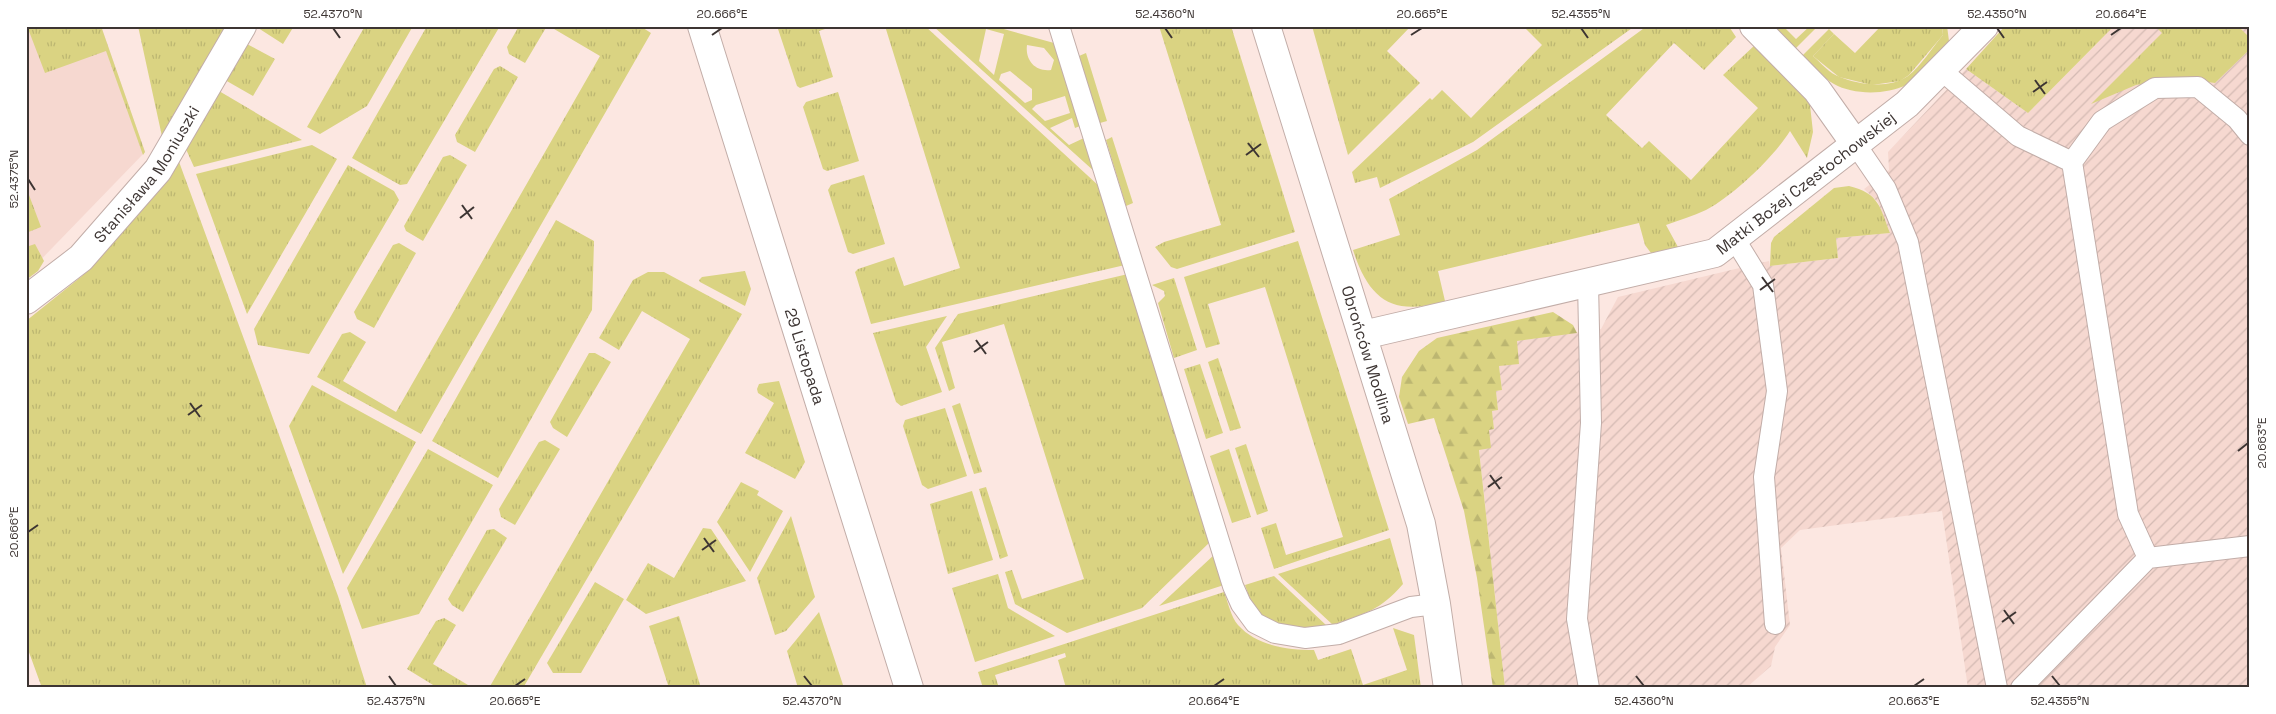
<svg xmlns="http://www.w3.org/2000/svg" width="2276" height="714" font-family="'Space Grotesk',sans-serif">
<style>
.built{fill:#f6d8d0}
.industrial{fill:url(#industrial-furrows)}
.grass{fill:url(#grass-tufts)}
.forest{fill:url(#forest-firs)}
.garden{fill:#dad382;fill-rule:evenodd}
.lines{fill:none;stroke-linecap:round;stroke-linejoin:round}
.service-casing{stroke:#c2ada8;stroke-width:22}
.minor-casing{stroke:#c2ada8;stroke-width:30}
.service{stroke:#fff;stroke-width:20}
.minor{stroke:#fff;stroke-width:28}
.ticks{fill:none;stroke:#3d3533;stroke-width:2}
.labels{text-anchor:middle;stroke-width:4;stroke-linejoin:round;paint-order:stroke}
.street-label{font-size:16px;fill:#3d3533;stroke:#fff}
.neatline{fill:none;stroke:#3d3533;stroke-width:2}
.ticks-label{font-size:12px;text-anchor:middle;fill:#3d3533}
</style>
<defs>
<pattern id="industrial-furrows" width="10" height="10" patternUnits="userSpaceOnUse" patternTransform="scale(1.25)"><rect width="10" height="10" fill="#f6d8d0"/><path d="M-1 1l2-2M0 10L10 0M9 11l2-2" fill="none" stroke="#d4bab3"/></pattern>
<pattern id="grass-tufts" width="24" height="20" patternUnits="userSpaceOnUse" patternTransform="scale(1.25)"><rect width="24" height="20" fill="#dad382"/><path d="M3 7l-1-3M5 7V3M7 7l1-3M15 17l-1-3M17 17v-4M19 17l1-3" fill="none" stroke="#bcb671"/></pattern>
<pattern id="forest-firs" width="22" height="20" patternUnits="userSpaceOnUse" patternTransform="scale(1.25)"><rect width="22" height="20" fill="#dad382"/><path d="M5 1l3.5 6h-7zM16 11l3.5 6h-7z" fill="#bcb671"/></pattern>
</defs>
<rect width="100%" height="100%" fill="#fce7e1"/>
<path class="built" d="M26,26H101L145,152L26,275Z"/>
<path class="industrial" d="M2114,26H2250V688H1968L1942,511L1800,530L1781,548L1790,625L1775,647L1771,666L1746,688H1505L1479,449L1489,430L1494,429L1492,411L1498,410L1496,391L1502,390L1499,366L1516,341L1601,329L1618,297L1769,261L1770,266L1838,258L1836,238L1890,233L1878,202L1864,189L1889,170L1888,152L1966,69L2028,113Z"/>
<path class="grass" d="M27,26H101L145,152L143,155L106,51L45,73Z
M138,26H229L163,141Z
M255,26H294L283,44Z
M365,26H413L367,106L320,134L307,127Z
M427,26H500L407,184L400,185L352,158Z
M519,26H547L525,63L509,54L507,47Z
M549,26H640L651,33L421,434L317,377L342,334L350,332L366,342L343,381L396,412L600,56Z
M777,26H834L819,31L833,77L800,88L797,86Z
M885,26H925L1099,186L1125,265L871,324L855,272L858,269L894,257L904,286L960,268Z
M1159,26H1231L1295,232L1177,269L1171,267L1155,247L1164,242L1221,225Z
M1312,26H1411L1387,51L1420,83L1348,155Z
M1523,26H1635L1473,142L1380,188L1377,177L1355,183L1352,172L1430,98L1432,100L1442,90L1471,118L1542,45Z
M1647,26H1722L1730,28L1736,37L1704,70L1674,43L1606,115L1642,148L1649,141L1691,180L1758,108L1723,75L1756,44L1805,93L1810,105L1813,132L1807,158L1790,131C1773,158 1734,195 1706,210C1693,216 1679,220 1666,225L1678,247L1651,253L1645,245L1639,223L1438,271L1445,301C1393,317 1369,300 1353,250L1400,235L1389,199L1477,150Z
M1881,26H1942L1943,35L1909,75L1900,81L1872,85L1839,77L1813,56L1834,34L1855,53Z
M2005,26H2114L2028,113L1966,69Z
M2155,26H2238L2250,38V49L2215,83L2180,78L2136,85L2091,104L2162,33Z
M245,43L275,59L253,96L225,80Z
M500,66L518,77L475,152L457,142L455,135L494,69Z
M219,91L302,140L194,167L185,147Z
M838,92L859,161L827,171L823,169L803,107L806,102Z
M312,145L337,159L247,314L196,174Z
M450,155L467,165L423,241L406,231L404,226L443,157Z
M178,159L338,596L367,688H341L339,685L331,688H42L26,644V321L82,276L152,195L158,192Z
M348,165L394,191L399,200L309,354L258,345L254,329Z
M864,175L885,244L853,254L848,252L828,190L831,185Z
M1849,186C1879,193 1880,207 1890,233L1836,238L1838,258L1770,266L1771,243L1774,237L1834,188Z
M26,187L41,227L26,233Z
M556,220L594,241L592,310L498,478L432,441Z
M1298,241L1389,530L1274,569L1261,528L1276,523L1286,555L1343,537L1265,287L1208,304L1220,344L1206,348L1184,277Z
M399,243L416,253L374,328L357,319L354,312L393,245Z
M35,244L44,261L38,271L26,280V247Z
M745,271L751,289L745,306L700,282L699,280L702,277Z
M648,272H664L742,314L523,688H489L690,339L642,311L619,350L599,338L633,280Z
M1128,274L1211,541L1142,608L1067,633L1015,604L1005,572L1012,570L1022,599L1084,579L1004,324L942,342L955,388L949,391L935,348L958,314Z
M1174,278L1197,350L1174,358L1158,303L1165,296L1164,291L1152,285Z
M947,316L926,347L942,392L901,406L896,402L873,333Z
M589,353H595L611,362L567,437L553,428L550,422Z
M1218,358L1241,428L1230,431L1208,362Z
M1200,364L1223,433L1206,439L1184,369Z
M779,381L805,462L795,479L745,453L774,403L758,393L757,389L759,384Z
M312,385L416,442L343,574L289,426Z
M960,403L982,472L974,474L952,406Z
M945,408L967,476L928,489L922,485L903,426L905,420Z
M545,440L560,449L515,525L501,517L499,509L539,442Z
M1246,444L1268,511L1257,515L1235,448Z
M428,449L493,485L419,614L362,629L347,588Z
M1229,449L1251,517L1232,523L1210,456Z
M741,482L759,491L757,495L783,511L750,572L717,522Z
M986,487L1008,556L1000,559L979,489Z
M972,491L993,560L948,574L930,504Z
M791,516L815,597L786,631L775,635L757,578Z
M703,528L711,529L746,581L646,614L626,600L648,563L674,578Z
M494,529L507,538L463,612L452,605L448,599L487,530Z
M1390,538L1403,584C1380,611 1365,613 1333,625L1278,574Z
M1215,554L1224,585L1159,606Z
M998,574L1008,608L1055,636L975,662L952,588Z
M1274,576L1327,626C1307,629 1278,630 1262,616C1252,608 1249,596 1245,585Z
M595,582L624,599L581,673H553L547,663Z
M1224,592C1228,602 1231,617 1238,625C1257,646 1288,650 1314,650L1318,660L1351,649L1363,685L1407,670L1393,628L1414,635L1421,688H1066L1058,660L1066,657L1065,653L995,675L999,688H983L978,672Z
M819,612L844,688H798L787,651Z
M679,616L701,688H669L649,626Z
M444,618L456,625L433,664L473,688H438L407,669L436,621Z"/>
<path class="forest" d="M1553,312L1573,325L1577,333L1517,341L1519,364L1499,366L1502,390L1496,391L1498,410L1492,411L1494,429L1489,430L1491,448L1479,450L1505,688H1493L1477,578L1464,511L1434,418L1408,424L1399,397L1402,377L1419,351L1437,338Z"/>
<path class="garden" d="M933,26H993L1054,43L1080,126L1075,128L1072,118L1050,128L1069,145L1084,138L1095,172ZM986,29L1004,34L994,75L979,61ZM1027,45L1044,48L1054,60L1051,70C1035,72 1025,60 1027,45ZM1010,71L1032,89V100L1025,103L999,80L1001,74ZM1065,96L1070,113L1045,121L1032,109L1036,105Z
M1771,26H1783L1796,39L1810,26H1818L1795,49Z
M1942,26H1947L1949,41C1938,53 1920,78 1906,85C1886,95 1853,95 1834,84C1822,77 1812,65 1802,56L1829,29L1834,34L1813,56C1821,63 1830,74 1840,77C1859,85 1890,89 1908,76C1921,66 1932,48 1943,35Z
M1086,53L1107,121L1100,123L1079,56Z
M1112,137L1133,203L1126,206L1106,140Z"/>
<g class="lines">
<defs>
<path id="service" d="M1059,26L1233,586L1241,604L1255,623L1275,633L1305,638L1339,634L1411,607L1436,604
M1941,70L2018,136L2072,162
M1856,145L1886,189L1908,242L1997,688
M1734,238L1763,285L1777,391L1764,477L1775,624
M1588,283L1591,423L1577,619L1589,688
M2148,558L2128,514L2072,162L2102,121L2155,88L2198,87L2237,119L2250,135
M2021,688L2148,558L2250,546"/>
<g id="minor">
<path id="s1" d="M702,26L909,688"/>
<path id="s2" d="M1266,26L1421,524L1436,604L1448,688"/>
<path d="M1754,26L1817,90L1856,145"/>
<path id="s3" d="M26,300L81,258L158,170L242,26"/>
<path id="s4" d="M1363,335L1715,253L1907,104L1984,26"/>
</g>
</defs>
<use href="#service" class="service-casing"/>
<use href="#minor" class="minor-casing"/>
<use href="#service" class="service"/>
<use href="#minor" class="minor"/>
</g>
<path class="ticks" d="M333,28L340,38M1165,28L1172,38M1581,28L1588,38M1997,28L2004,38M712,35L722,28M1411,35L1422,28M2111,35L2121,28M2035,80L2045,94M2033,92L2047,82M1248,143L1259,157M1246,155L1261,144M28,179L35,190M462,205L472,219M460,218L474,207M1762,277L1773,292M1760,290L1775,279M976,340L986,354M974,352L988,342M190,403L200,417M188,415L202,405M2238,451L2248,443M1490,475L1500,489M1488,487L1502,477M28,532L38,525M704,538L714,552M702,550L716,540M2004,610L2014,624M2002,622L2016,612M389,676L396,686M804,676L812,686M1636,676L1644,686M2052,676L2060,686M515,686L525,679M1214,686L1224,679M1914,686L1924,679"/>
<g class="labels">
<g class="street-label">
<text dy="6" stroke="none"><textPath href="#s3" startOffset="176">Stanisława Moniuszki</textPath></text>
<text dy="6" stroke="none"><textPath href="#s4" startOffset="476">Matki Bożej Częstochowskiej</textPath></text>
<text dy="6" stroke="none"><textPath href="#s2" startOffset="344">Obrońców Modlina</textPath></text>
<text dy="6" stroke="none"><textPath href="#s1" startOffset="346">29 Listopada</textPath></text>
</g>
</g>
<rect width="2276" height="714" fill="none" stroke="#ffffff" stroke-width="55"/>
<rect x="28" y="28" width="2220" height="658" class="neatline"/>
<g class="ticks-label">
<text x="333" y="18">52.4370°N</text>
<text x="722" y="18">20.666°E</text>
<text x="1165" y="18">52.4360°N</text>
<text x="1422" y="18">20.665°E</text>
<text x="1581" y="18">52.4355°N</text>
<text x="1997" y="18">52.4350°N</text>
<text x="2121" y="18">20.664°E</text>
<text transform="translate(14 179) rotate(-90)" y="4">52.4375°N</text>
<text transform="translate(2262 443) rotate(-90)" y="4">20.663°E</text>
<text transform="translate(14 532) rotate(-90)" y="4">20.666°E</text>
<text x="396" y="705">52.4375°N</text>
<text x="515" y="705">20.665°E</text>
<text x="812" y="705">52.4370°N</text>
<text x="1214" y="705">20.664°E</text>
<text x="1644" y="705">52.4360°N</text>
<text x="1914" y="705">20.663°E</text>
<text x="2060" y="705">52.4355°N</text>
</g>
</svg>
